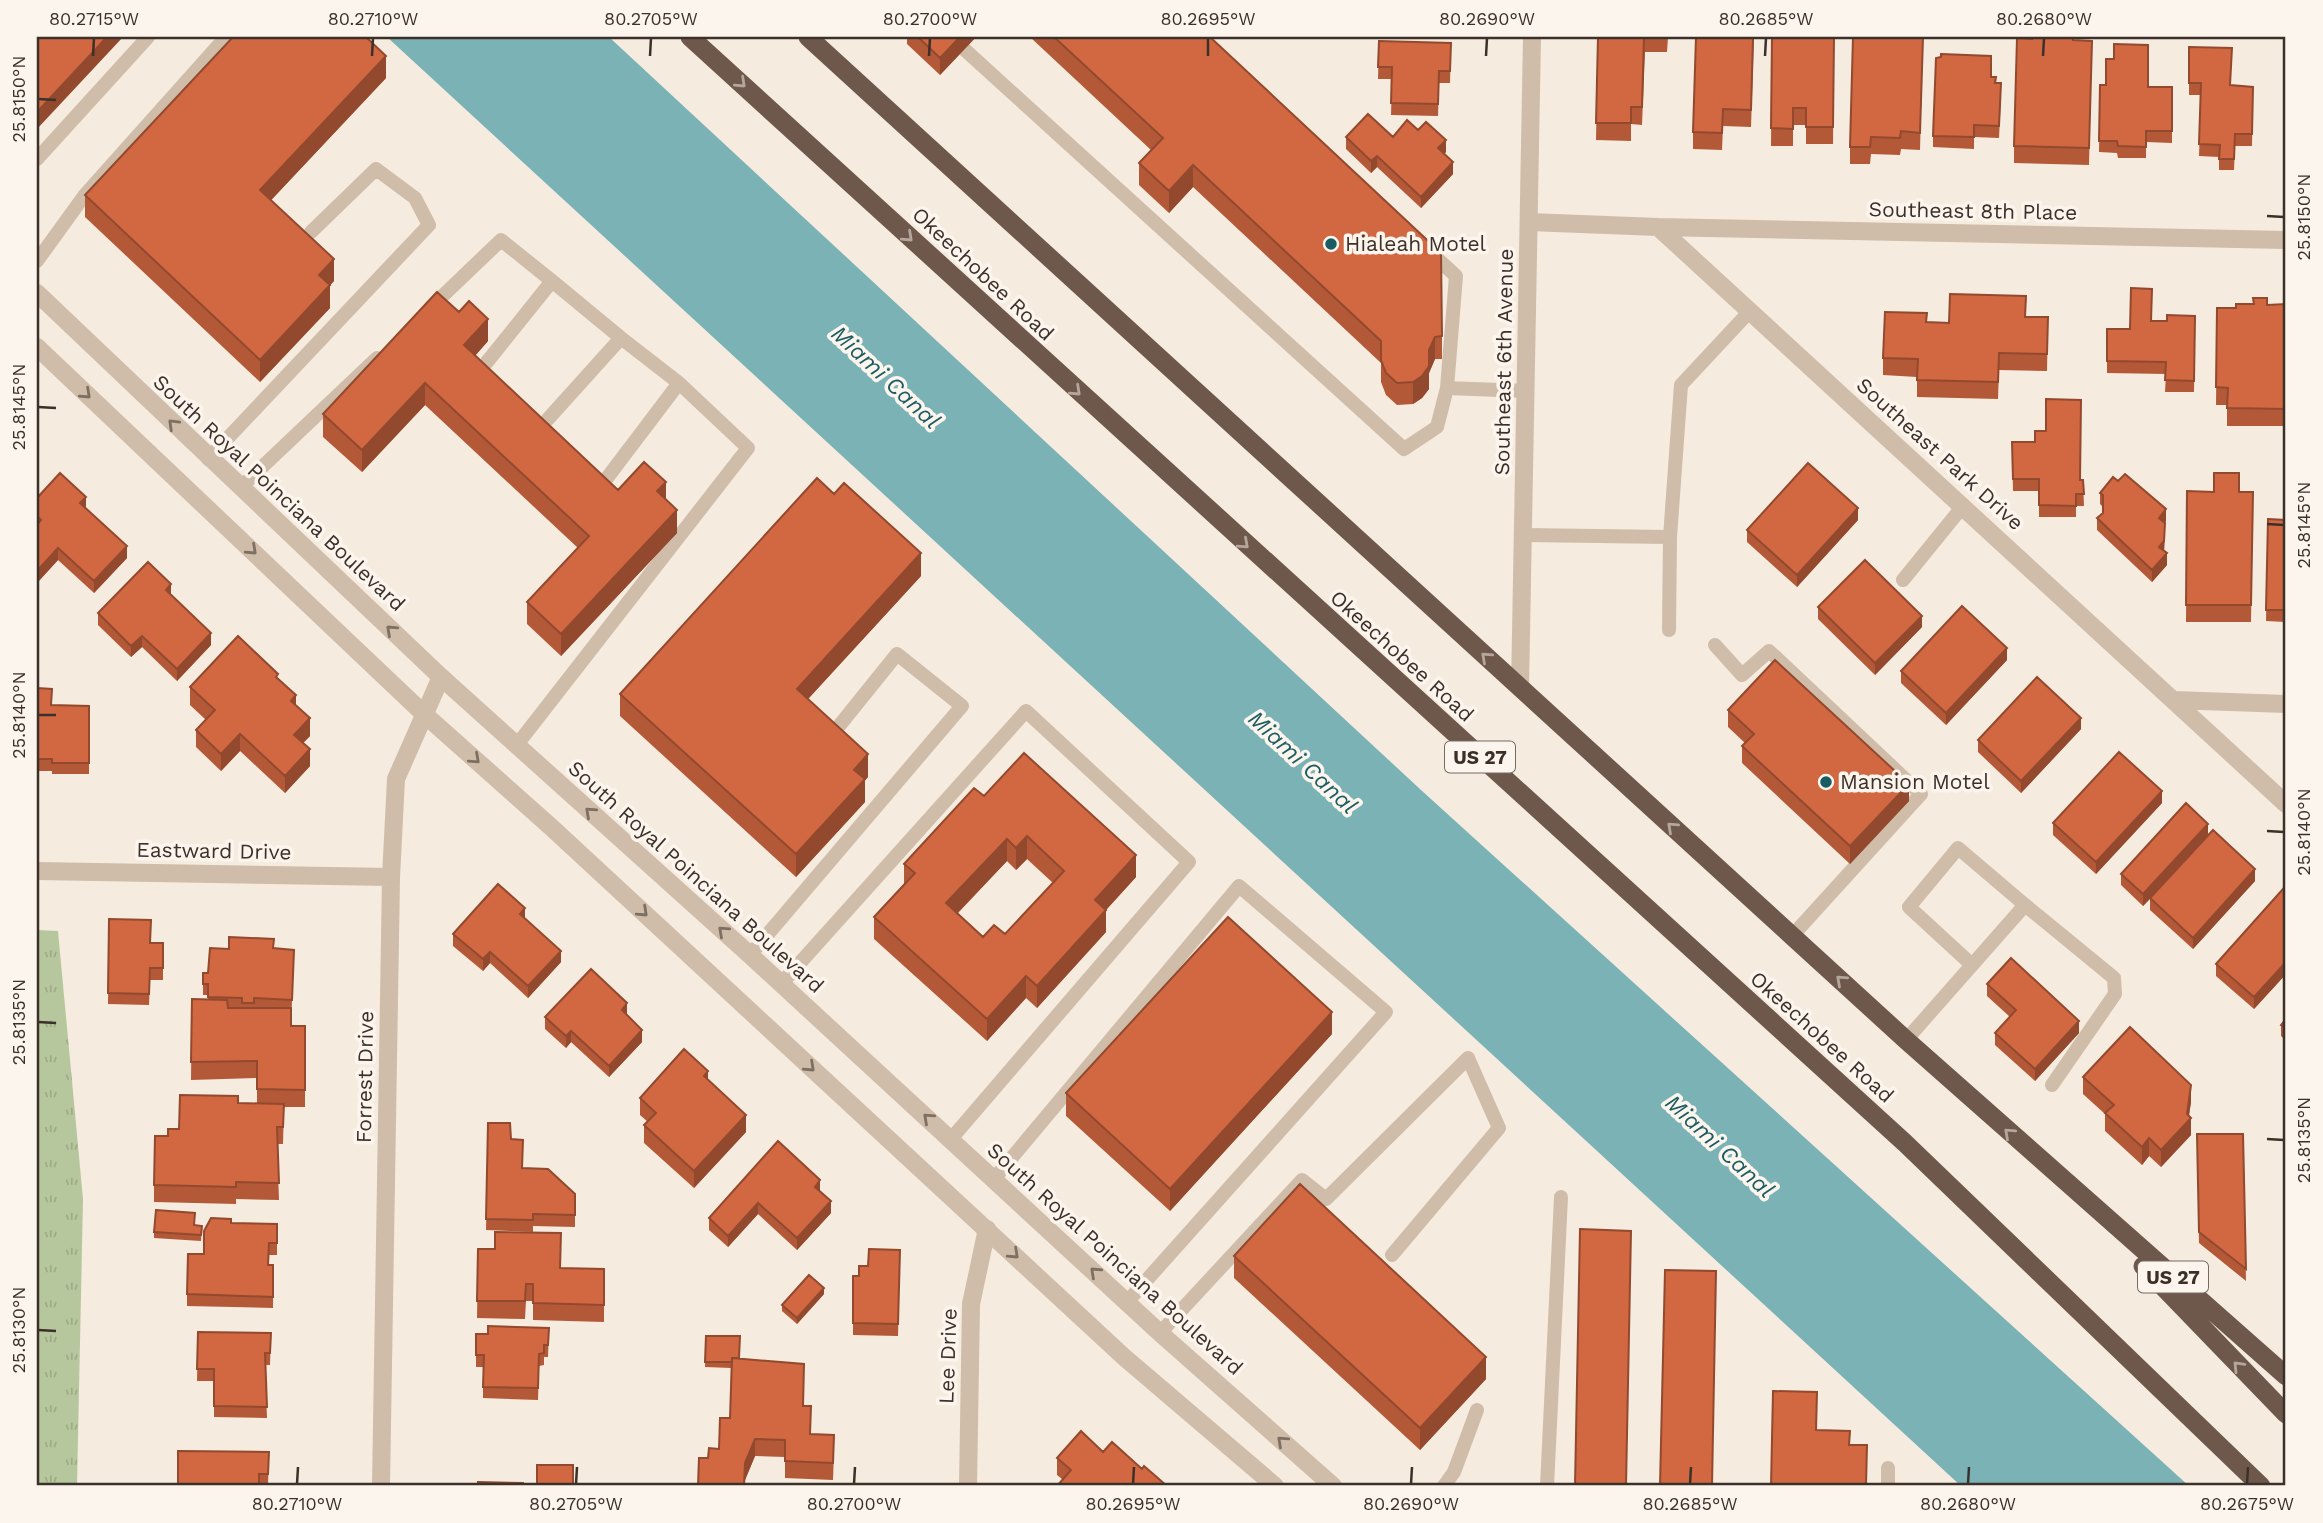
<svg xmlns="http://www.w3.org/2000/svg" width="2323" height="1523" font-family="'Work Sans',sans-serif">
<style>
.park{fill:url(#park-tufts)}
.water{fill:#7bb2b6}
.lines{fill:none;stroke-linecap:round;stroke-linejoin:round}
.service{stroke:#cfbca9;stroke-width:14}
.minor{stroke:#cfbca9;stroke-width:18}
.tertiary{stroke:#cfbca9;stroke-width:18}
.trunk{stroke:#6e584c;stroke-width:19}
.wall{fill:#b45938;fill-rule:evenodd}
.shaded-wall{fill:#92492e}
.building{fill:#d16841;stroke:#92492e;stroke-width:2;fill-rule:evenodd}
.oneway{stroke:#b5a69c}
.oneway2{stroke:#7e6f63}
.ticks{fill:none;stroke:#3c302a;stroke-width:2.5}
.poi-dot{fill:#1a5c62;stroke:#fcf5ed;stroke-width:2.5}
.labels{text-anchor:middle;stroke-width:7;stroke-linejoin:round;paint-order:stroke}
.shield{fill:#fcf5ed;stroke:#766b64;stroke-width:2}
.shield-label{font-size:19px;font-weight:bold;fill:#3c302a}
.street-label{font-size:21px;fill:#3c302a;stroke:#fcf5ed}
.poi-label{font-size:21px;fill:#3c302a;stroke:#fcf5ed;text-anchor:start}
.water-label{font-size:23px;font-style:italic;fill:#1a5c62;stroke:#fcf5ed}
.neatline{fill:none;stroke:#3c302a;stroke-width:2.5}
.ticks-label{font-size:18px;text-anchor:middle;fill:#3c302a}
</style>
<defs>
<pattern id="park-tufts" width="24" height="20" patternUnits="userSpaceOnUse" patternTransform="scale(1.75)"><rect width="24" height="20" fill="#b7c79d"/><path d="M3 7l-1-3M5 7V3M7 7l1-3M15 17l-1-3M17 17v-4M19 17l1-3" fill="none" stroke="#9eab87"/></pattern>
</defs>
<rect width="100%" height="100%" fill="#f5ebdf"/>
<path class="park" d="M37,930L58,931L83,1199L77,1486H37Z"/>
<path class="water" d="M387,37H609L1421,790L2189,1486H1961Z"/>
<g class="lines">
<path class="service" d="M964,49L1404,449L1437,427L1447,388L1456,276L1429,251
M37,159L148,37
M37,261L84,196L226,37
M430,308L501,240L552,281
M487,362L552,281L621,338
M1447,388L1526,391
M548,419L621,338L679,383
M208,459L429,225L415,198L376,169L311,232
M240,488L377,358
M1523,535L1670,537L1681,385L1750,311
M1903,580L1963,506
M1669,630L1670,537
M1715,645L1742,675L1769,651L1921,794L1792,936
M516,746L748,448L679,383L607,478
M2025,905L2114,978L2115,994L2052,1085
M750,955L962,706L897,654L839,726
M781,984L1026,711L1189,862L951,1139
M1906,1040L2025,905L1958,848L1909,907L1972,965
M994,1179L1239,886L1386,1012L1127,1302
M1160,1333L1302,1180L1326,1199L1468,1058L1499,1128L1392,1255
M1444,1486L1454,1472L1477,1410
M1547,1486L1561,1197
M1888,1486V1468"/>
<path class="minor" d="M1529,222L1658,227L2286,804
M1658,227L2286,240
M2174,700L2286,704
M37,871L391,877
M381,1486L391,877L396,779L441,677
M968,1486L971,1304L987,1229"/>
<path class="tertiary" d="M37,293L441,677L750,955L1160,1333L1333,1486
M37,347L424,714L551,827L1124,1357L1275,1486
M1520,688L1532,37"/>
<path class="trunk" d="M690,37L1905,1143L2261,1486
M808,37L1906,1040L2286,1376
M2143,1266L2286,1414"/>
</g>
<path class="wall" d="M907,37H976L940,75L907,44Z
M1030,37H1210L1442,336V359H1435L1429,373V389L1422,398L1413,404L1397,405L1386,395L1381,382V363L1193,187L1169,213L1139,185V163L1151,150Z
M1598,37H1668L1667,52H1645L1642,125L1631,124V141L1596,140Z
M1754,37L1751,127L1723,126L1722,150L1693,149V132Z
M1772,37H1834L1833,144H1806V125H1793V146H1771Z
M1923,37L1920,150L1901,149L1900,155L1871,154L1870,164H1850V147Z
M2073,40L2092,41L2089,165L2014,163V146Z
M1379,41L1451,43L1450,83H1439L1438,116L1391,115L1392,79H1378Z
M2189,47L2231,85L2253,87L2252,146H2235L2234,170H2219V157L2199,156L2201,95H2189Z
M1991,77L1996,83L2001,95L1999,138L1974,137V149L1933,147V136Z
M386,78L271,200L334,281L330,285V308L260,382L85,217V195Z
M2100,85L2172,87V143L2146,142V158H2118L2117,153L2099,152Z
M1418,130L1446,152L1444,154L1453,174L1421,208L1377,167L1371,173L1346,149V137H1393Z
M2286,304V426H2227V405H2216L2217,308H2236L2267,305Z
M2195,316L2194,392H2165L2166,374L2107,373V329H2130L2151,321H2167Z
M2026,317H2048L2047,371L1999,370L1998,399L1917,397V377L1883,375V358L1927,322L1949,323Z
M488,341L475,356L618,490L666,500L677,533L561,656L527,624V602L578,548L425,405L362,472L323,437V414Z
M2012,442L2081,480H2083L2084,506H2076V517H2039V491H2013Z
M2187,491L2253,492L2251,622H2186Z
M2100,493L2166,521L2165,522L2164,551L2167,565L2152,582L2097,530V518L2103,513V507L2100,504Z
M37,498L86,508L127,558L94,593L58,560L37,583Z
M2268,519L2286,520V622L2266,621Z
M1858,520L1797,587L1747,542V530Z
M921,576L808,699L868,777L865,780V802L796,877L620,716V694Z
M171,595L211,645L177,681L142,647L131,657L98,625V613Z
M1818,607L1922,627L1875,675L1818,619Z
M2007,660L1946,725L1901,683V671Z
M278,679L296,706L310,736L303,743L310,766L285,793L240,751L221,771L196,747V730L206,720L190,705V687Z
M37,688L52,705L89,706V774H52V771H37V775Z
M1728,710L1909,801L1850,864L1742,763V746L1745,743L1728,727Z
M2081,729L2021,793L1978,752V740Z
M984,796L1136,877L1106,910V932L1037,1008L1026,998L987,1041L874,939V917L904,884V864ZM1027,859L1053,883L1005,934L983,937L958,913L1007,861L1016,870Z
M2162,803L2096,874L2053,835V823Z
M2121,874L2255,881L2193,949L2150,910V899L2143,906L2121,885Z
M2286,892V974L2254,1009L2216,976V964Z
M525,918L561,962L528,998L490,963L483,971L453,946V934Z
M109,919L151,943H163V980H150L149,1005L108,1004Z
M274,948L294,950L291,1026H305V1107H284L283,1144H277L279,1200L236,1199V1204L154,1202V1185L168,1136L179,1129L238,1103H257V1078L191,1080L192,999H208V995H203V973H208Z
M1987,984L2079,1033L2035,1081L1995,1045V1033L2010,1017L1987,996Z
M627,1015L642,1042L609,1077L571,1042L566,1048L545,1029V1017Z
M2286,1019V1041L2281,1036V1025Z
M1332,1034L1170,1211L1066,1116V1093Z
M2083,1077L2191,1102L2189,1116L2191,1135L2161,1167L2149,1156L2142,1165L2105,1131V1114L2083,1094Z
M708,1081L746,1132L694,1188L644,1143V1125L648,1122L640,1115V1098Z
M488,1123L511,1139L522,1168L575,1194V1227L533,1226V1232L486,1230Z
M2197,1134H2243L2246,1281L2199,1243Z
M778,1141L820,1192L831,1213L797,1250L758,1214L728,1247L709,1230V1218Z
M231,1223L277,1224V1255H269V1265H273V1308L187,1306V1294Z
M195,1225L202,1226L201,1241L154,1238V1232Z
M478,1249L560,1268L604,1269V1322L533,1320V1301H526L525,1319L477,1318Z
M900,1250L898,1336L853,1335V1276H859L868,1266Z
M1234,1256L1486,1379L1420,1450L1234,1278Z
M824,1294L797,1324L782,1311V1305Z
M549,1328L548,1357H544V1365L539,1366L538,1400L483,1398V1367H476V1334H488Z
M198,1332L271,1333L270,1365H265L267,1418L214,1417V1381H197Z
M706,1336L740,1358L804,1381L803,1406L810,1434L834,1452L833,1480L785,1478V1457L755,1456L745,1480L719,1449L730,1418L731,1368L705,1367Z
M269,1452L268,1486H178Z
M1103,1452L1142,1469L1062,1479L1057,1475V1458Z"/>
<path class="shaded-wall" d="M107,37H123L37,129V112Z
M960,37H976L940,75V58Z
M386,56V78L260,212V190Z
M1446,140V152L1438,160V148Z
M1377,156V167L1371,173V161Z
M1453,162V174L1421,208V197Z
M1193,165V187L1169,213V191Z
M334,259V281L319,297L330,285V308L260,382V360L319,275Z
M488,319V341L464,368V345Z
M1435,337V359L1429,373V389L1422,398L1413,404V382Z
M425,383V405L362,472V450Z
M666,482V504L657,491Z
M86,497V508L80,503Z
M1858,508V520L1797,587V575Z
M2166,509V521L2159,530V518Z
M677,510V533L561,656V634Z
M2165,523V534L2164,553L2159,547Z
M127,546V558L94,593V581Z
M58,548V560L37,583V571Z
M921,553V576L797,711V689Z
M2167,553V565L2152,582V570Z
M171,584V596L166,590Z
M1922,616V627L1875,675V663Z
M211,633V645L177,681V669Z
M142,636V647L131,657V646Z
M2007,648V660L1946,725V713Z
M296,695V713L291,701Z
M310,718V736L294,752V735Z
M2081,718V729L2021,793V781Z
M240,734V751L221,771V754Z
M310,749V766L285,793V776Z
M868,754V777L865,780V802L796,877V854L854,770Z
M1909,784V801L1850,864V846Z
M2162,791V803L2096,874V862Z
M2208,824V836L2143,906V894Z
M1027,836V859L1016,870V848Z
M1007,839V861L946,925V903Z
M1136,855V877L1106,910V932L1037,1008V986L1095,900Z
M2255,869V881L2193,949V938Z
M525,908V920L520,914Z
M561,951V962L528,998V986Z
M490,952V963L483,971V959Z
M2286,962V974L2254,1009V997Z
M1026,976V998L987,1041V1019Z
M627,1003V1015L622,1010Z
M1332,1012V1034L1170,1211V1189Z
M2079,1021V1033L2035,1081V1069Z
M642,1030V1042L609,1077V1066Z
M571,1031V1042L566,1048V1036Z
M708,1071V1088L704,1076Z
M2191,1085V1102L2188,1121L2191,1118V1135L2161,1167V1150L2187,1114Z
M746,1115V1132L694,1188V1171Z
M2149,1138V1156L2142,1165V1147Z
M820,1180V1191L815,1198V1187Z
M831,1201V1213L797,1250V1238Z
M758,1203V1214L728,1247V1236Z
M824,1288V1294L797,1324V1318Z
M1486,1357V1379L1420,1450V1428Z
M755,1439V1456L745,1480L744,1486L745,1463Z"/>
<path class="building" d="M37,37H107L37,112Z
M233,37H366L386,56L260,190L334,259L319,275L330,285L260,360L85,195Z
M918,37H960L940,58Z
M1054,37H1210L1441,253L1442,336L1435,337L1429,350V366L1422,376L1413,382L1397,383L1386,373L1381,360V341L1193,165L1169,191L1139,163L1163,138Z
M1598,37H1644L1642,107H1631V123H1596Z
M1696,37H1753L1751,110L1723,109L1722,133L1693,132Z
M1772,37H1834L1833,127H1806V108H1793V129L1771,128Z
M1853,37H1923L1920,133L1901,131L1900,138L1871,137L1870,147H1850Z
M2032,37H2073V40L2092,41L2089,148L2014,146L2017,38L2032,39Z
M1379,41L1451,43L1450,71H1439L1438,104L1391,103L1392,67H1378Z
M2114,44L2148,45V87H2172V131H2146V147L2118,146L2117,141H2099L2100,85H2106V59H2114Z
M2189,47L2232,48L2230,85L2253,87L2252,134H2235L2234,159H2219L2220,145L2199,144L2201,83H2189Z
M1941,54L1991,56V77H1996L1995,83H2001L1999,126L1974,125V137L1933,136L1936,58L1941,57Z
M1368,114L1393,137L1407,120L1418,130L1426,122L1446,140L1438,148L1453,162L1421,197L1377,156L1371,161L1346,137Z
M2131,288L2152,289L2151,321H2167V315L2195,316L2194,381L2165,380L2166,362L2107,361V329H2130Z
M437,292L459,312L469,301L488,319L464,345L618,490L644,462L666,482L657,491L677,510L561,634L527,602L589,536L425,383L362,450L323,414Z
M1950,294L2026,296L2025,317H2048L2047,354L1999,353L1998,382L1917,380L1918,359L1883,358L1885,312L1927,313L1926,322L1949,323Z
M2253,298H2267V305L2286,304V409L2227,408L2228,388L2216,387L2217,308H2236V304H2254Z
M2046,399L2081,400L2080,480H2083L2084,494H2076V506L2039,505V479H2013L2012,442H2035V431H2046Z
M1808,463L1858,508L1797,575L1747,530Z
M60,473L86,497L80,503L127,546L94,581L58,548L37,571V525L41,520L37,516V498Z
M2214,473H2239V492H2253L2251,605H2186L2187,491L2214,492Z
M2125,474L2166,509L2159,518L2165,523L2164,541L2159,547L2167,553L2152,570L2097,518L2103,513V495L2100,493L2113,477L2118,481Z
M817,478L834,494L844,483L921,553L797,689L868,754L854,770L865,779L796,854L620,694Z
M2268,519L2286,520V610H2266Z
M1865,560L1922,616L1875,663L1818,607Z
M148,562L171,584L166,590L211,633L177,669L142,636L131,646L98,613Z
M1962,606L2007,648L1946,713L1901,671Z
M238,636L278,674L276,677L296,695L291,701L310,718L294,735L310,749L285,776L240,734L221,754L196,730L215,710L190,687Z
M1775,660L1909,784L1850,846L1742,746L1754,734L1728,710Z
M2037,677L2081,718L2021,781L1978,740Z
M37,688L52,689L51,705L89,706V763H52V759H37V763Z
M2119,752L2162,791L2096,862L2053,823Z
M1024,753L1136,855L1095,900L1106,910L1037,986L1026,976L987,1019L874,917L915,873L904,864L974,788L984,796ZM1027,836L1064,871L1005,934L994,925L983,937L946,903L1007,839L1016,848Z
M2186,803L2208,824L2143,894L2121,874Z
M2213,830L2255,869L2193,938L2150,898Z
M498,884L525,908L520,914L561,951L528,986L490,952L483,959L453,934Z
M2283,889L2286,892V962L2254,997L2216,964Z
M1228,917L1332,1012L1170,1189L1066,1093Z
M109,919L151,920L150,943H163V968H150L149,994L108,993Z
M229,937L274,939L273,948L294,950L292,1000L254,998V1003H242V998L208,997V984H203V973H208L210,948L229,949Z
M2011,958L2079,1021L2035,1069L1995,1033L2016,1010L1987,984Z
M591,969L627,1003L622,1010L642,1030L609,1066L571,1031L566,1036L545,1017Z
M192,999L227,1000L228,1008H291V1026H305V1090L257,1089V1061L191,1062Z
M2286,1019V1029L2281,1025Z
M2130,1027L2191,1085L2187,1114L2191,1118L2161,1150L2149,1138L2142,1147L2105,1113L2114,1105L2083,1077Z
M684,1049L708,1071L704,1076L746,1115L694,1171L644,1125L656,1113L640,1098Z
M180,1095L238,1096V1103L284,1104L283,1127H277L279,1183L236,1182V1187L154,1185L155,1136H168V1129H179Z
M488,1123H510L511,1139L523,1140L522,1168L548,1169L575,1194V1215L533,1214V1220L486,1219Z
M2197,1134H2243L2246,1269L2199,1232Z
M778,1141L820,1180L815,1187L831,1201L797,1238L758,1203L728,1236L709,1218Z
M1300,1184L1486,1357L1420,1428L1234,1256Z
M156,1210L195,1213L194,1225L202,1226L201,1235L154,1232Z
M211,1218L231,1219V1223L277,1224V1243H269L268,1265H273V1297L187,1294L188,1254H204V1231Z
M1580,1229L1631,1231L1626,1486H1575Z
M495,1232L561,1233L560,1268L604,1269V1305L533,1303V1284H526L525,1301H477L478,1249H495Z
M869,1249L900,1250L898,1324L853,1323V1276H859V1266H868Z
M1665,1270L1716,1271L1712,1486H1660Z
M809,1275L824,1288L797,1318L782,1305Z
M488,1326L549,1328L548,1345H544V1353L539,1354L538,1388L483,1387L484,1355H476V1334H488Z
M198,1332L271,1333L270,1353H265L267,1407L214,1406V1369H197Z
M706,1336H740L739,1358H732V1362H705Z
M732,1358L804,1364L803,1406H811L810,1434L834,1435L833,1463L785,1461V1440L755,1439L745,1463L744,1486H698L699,1458H708L709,1448L719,1449L720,1418H730Z
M1773,1391L1817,1392L1816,1430L1850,1431L1849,1445H1867L1866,1486H1771Z
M1081,1431L1103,1452L1112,1442L1142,1469L1144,1466L1167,1486H1057L1071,1470L1057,1458Z
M178,1451L269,1452L268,1474H259V1486H178Z
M537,1465H573V1486H537Z
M478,1482L523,1483V1486H478Z"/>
<defs><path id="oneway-chevron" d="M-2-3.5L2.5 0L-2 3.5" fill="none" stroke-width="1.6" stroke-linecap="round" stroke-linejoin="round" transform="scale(1.75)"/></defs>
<g class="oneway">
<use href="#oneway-chevron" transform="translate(741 83) rotate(43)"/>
<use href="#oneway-chevron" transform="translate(908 237) rotate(43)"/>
<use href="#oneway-chevron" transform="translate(1076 391) rotate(43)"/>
<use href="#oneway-chevron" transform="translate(1244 544) rotate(42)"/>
<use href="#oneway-chevron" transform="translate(1486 657) rotate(-138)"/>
<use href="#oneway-chevron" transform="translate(1672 827) rotate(-138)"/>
<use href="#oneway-chevron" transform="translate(1841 980) rotate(-138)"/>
<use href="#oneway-chevron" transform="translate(2009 1133) rotate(-138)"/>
<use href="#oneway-chevron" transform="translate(2238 1366) rotate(-134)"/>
</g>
<g class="oneway2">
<use href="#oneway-chevron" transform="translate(86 394) rotate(43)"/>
<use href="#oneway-chevron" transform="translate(173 424) rotate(-136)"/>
<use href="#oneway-chevron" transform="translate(252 550) rotate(43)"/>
<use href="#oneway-chevron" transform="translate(391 630) rotate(-137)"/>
<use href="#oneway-chevron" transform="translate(475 759) rotate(42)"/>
<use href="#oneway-chevron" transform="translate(590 812) rotate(-138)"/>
<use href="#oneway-chevron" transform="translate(643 912) rotate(43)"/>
<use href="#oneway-chevron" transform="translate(723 931) rotate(-138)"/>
<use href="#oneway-chevron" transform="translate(810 1067) rotate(43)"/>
<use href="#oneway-chevron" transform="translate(928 1118) rotate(-138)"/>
<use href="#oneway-chevron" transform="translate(1014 1254) rotate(43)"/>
<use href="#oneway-chevron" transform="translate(1095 1272) rotate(-137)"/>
<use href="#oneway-chevron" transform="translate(1282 1441) rotate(-138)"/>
</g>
<path class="ticks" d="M93,56L94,38M372,56L373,38M650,56L651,38M929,56L930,38M1208,56V38M1486,56L1487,38M1765,56L1766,38M2043,56L2044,38M38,99L56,100M2267,216L2284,217M38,407L56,408M2267,524L2284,525M38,715H56M2267,831L2284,832M38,1022L56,1023M2267,1139L2284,1140M38,1330L56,1331M297,1484L298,1467M576,1484L577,1467M854,1484L855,1467M1133,1484L1134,1467M1411,1484L1412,1467M1690,1484L1691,1467M1968,1484L1969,1467M2247,1484L2248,1467"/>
<g class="poi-dot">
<circle cx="1331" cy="244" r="7"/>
<circle cx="1826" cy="782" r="7"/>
</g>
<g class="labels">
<g class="shield">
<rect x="1445" y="741.5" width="70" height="31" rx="5"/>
<rect x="2138" y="1261.5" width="70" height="31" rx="5"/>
</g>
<g class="shield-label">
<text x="1480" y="764">US 27</text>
<text x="2173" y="1284">US 27</text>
</g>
<g class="street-label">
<text transform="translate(1973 211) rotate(1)" y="7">Southeast 8th Place</text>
<text transform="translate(983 274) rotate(43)" y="7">Okeechobee Road</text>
<text transform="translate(1504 362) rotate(-89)" y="7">Southeast 6th Avenue</text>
<text transform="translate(1940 454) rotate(42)" y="7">Southeast Park Drive</text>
<text transform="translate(279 493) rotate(43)" y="7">South Royal Poinciana Boulevard</text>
<text transform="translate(1402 656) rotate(42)" y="7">Okeechobee Road</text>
<text transform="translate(214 851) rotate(1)" y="7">Eastward Drive</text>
<text transform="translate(696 877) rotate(42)" y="7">South Royal Poinciana Boulevard</text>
<text transform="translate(1822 1037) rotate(42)" y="7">Okeechobee Road</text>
<text transform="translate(365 1077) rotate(-89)" y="7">Forrest Drive</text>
<text transform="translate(1115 1259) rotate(42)" y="7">South Royal Poinciana Boulevard</text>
<text transform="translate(948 1356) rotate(-88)" y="7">Lee Drive</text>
</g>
<g class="poi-label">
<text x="1345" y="251">Hialeah Motel</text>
<text x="1840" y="789">Mansion Motel</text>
</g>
<g class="water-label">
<text transform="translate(886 377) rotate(43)" y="8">Miami Canal</text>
<text transform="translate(1303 762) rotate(43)" y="8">Miami Canal</text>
<text transform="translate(1720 1146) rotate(43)" y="8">Miami Canal</text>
</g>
</g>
<rect width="2323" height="1523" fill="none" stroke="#fcf5ed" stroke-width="77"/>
<rect x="38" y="38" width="2246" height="1446" class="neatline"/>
<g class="ticks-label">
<text x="94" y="25">80.2715°W</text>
<text x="373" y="25">80.2710°W</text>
<text x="651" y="25">80.2705°W</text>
<text x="930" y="25">80.2700°W</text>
<text x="1208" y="25">80.2695°W</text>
<text x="1487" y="25">80.2690°W</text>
<text x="1766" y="25">80.2685°W</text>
<text x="2044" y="25">80.2680°W</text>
<text transform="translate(19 99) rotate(-90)" y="6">25.8150°N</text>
<text transform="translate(2304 217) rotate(-90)" y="6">25.8150°N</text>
<text transform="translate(19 407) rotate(-90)" y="6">25.8145°N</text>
<text transform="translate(2304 525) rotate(-90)" y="6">25.8145°N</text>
<text transform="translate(19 715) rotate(-90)" y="6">25.8140°N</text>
<text transform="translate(2304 832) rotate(-90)" y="6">25.8140°N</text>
<text transform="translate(19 1022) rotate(-90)" y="6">25.8135°N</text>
<text transform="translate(2304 1140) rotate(-90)" y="6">25.8135°N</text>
<text transform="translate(19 1330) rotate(-90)" y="6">25.8130°N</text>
<text x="297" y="1510">80.2710°W</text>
<text x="576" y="1510">80.2705°W</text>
<text x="854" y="1510">80.2700°W</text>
<text x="1133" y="1510">80.2695°W</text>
<text x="1411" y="1510">80.2690°W</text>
<text x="1690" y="1510">80.2685°W</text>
<text x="1968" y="1510">80.2680°W</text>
<text x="2247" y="1510">80.2675°W</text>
</g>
</svg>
